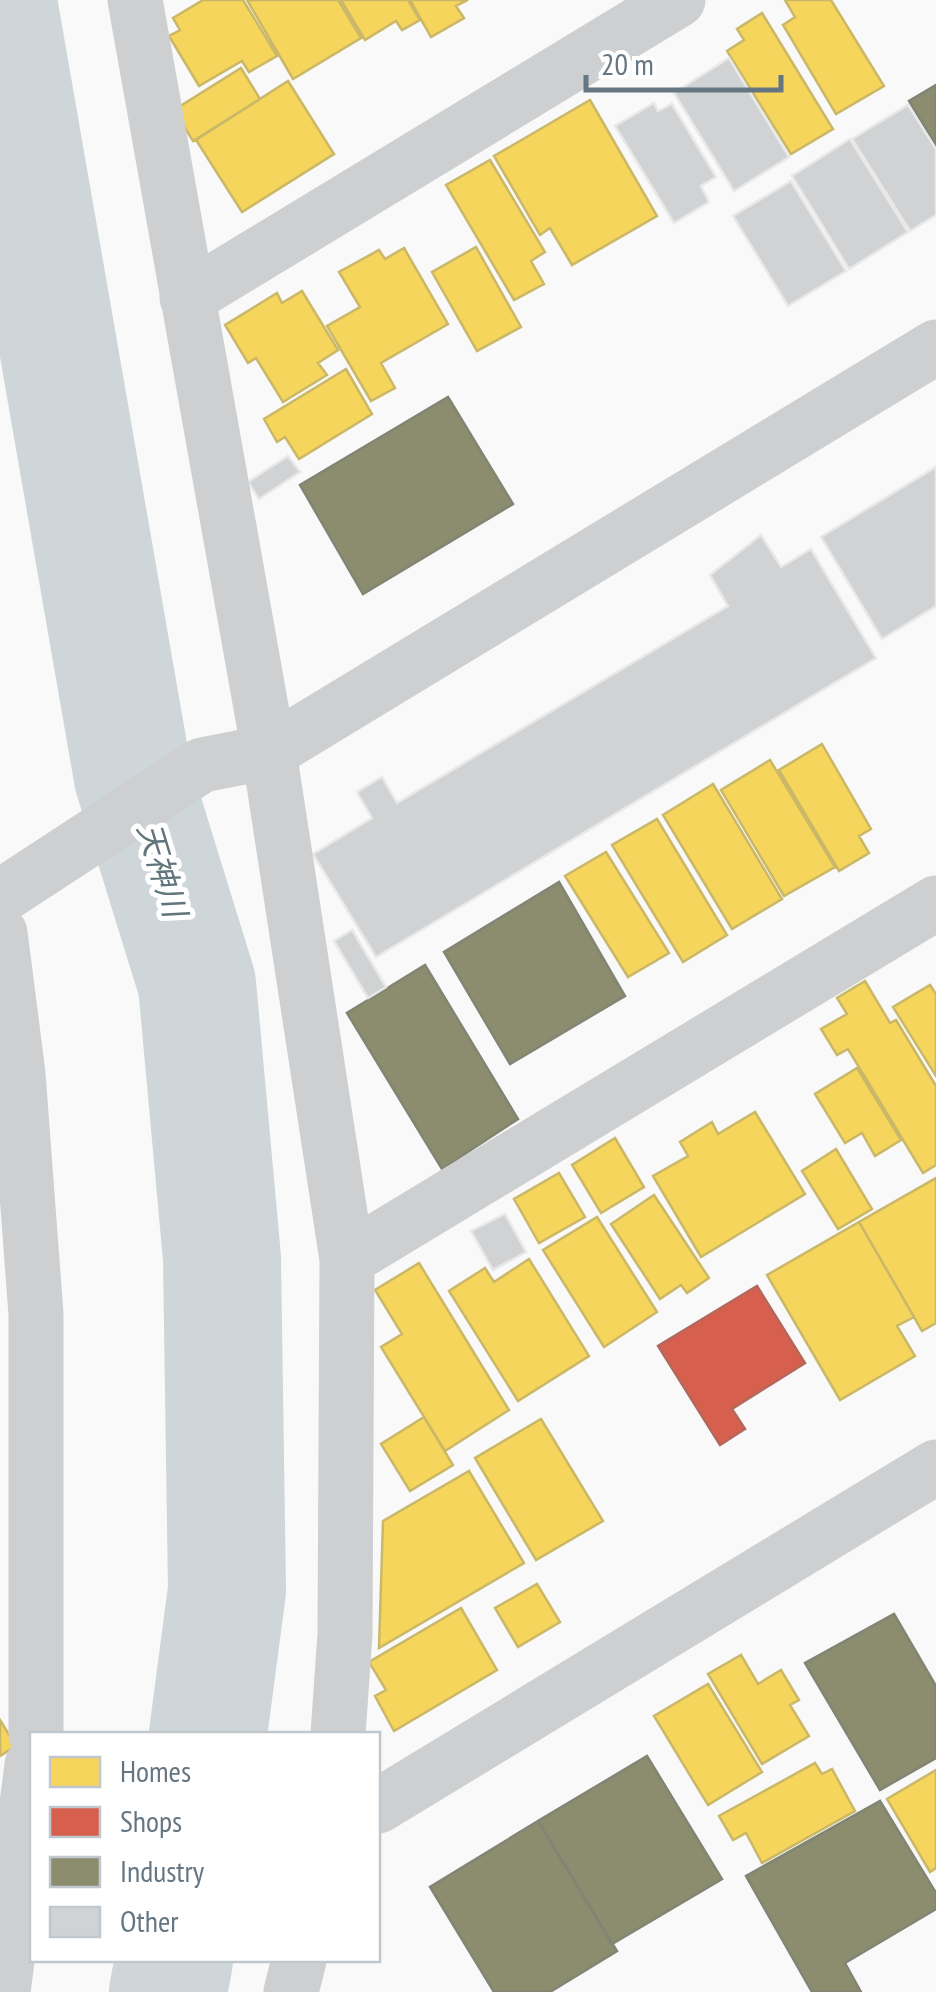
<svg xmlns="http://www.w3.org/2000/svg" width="936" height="1992" font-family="'PT Sans Narrow','Noto Sans JP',sans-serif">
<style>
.homes{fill:#f6d55c;stroke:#cab868;stroke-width:2.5}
.shops{fill:#d6604d;stroke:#b4675d;stroke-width:2.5}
.industry{fill:#8c8c6e;stroke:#808574;stroke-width:2.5}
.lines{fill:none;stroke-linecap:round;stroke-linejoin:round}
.river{stroke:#ced6d9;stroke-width:118}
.building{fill:#d0d2d3;stroke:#e8e8e8;stroke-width:2.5}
.street{stroke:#cecfd0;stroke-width:55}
.labels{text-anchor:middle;stroke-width:10;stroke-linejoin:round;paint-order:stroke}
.water-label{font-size:32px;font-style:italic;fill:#60757c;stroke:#fff}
</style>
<rect width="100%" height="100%" fill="#f9f9f9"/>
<path class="homes" d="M203,0H243L277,56L249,72L242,61L199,86L169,36L180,30L173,18Z
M247,0H338L361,38L293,79Z
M341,0H408L420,20L402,30L396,21L365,40Z
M410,0H468L456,6L464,18L431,37Z
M785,0H831L884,86L836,114L783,25L795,17Z
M762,13L833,129L791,154L727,51L744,40L737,29Z
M241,68L260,99L193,141L174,110Z
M288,81L334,154L242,212L196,140Z
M590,100L657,216L572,265L550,228L540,235L494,156Z
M490,160L545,252L531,261L544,284L514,300L446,185Z
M476,247L521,327L477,351L432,272Z
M404,248L448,324L381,363L395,388L371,401L327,326L360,307L339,272L379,250L385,259Z
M302,291L338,350L318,363L327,375L283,402L256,358L248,363L225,325L277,293L282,303Z
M346,369L372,414L299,459L285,437L277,442L264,419Z
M822,744L871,829L859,836L869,853L839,871L779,770Z
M770,760L835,867L784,896L721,790Z
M713,784L782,899L732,929L663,815Z
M657,819L727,935L683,962L612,845Z
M606,852L669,953L628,977L565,876Z
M865,981L890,1023L896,1020L936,1086V1165L923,1173L848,1049L837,1055L821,1029L847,1014L837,998Z
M930,985L936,994V1076L893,1007Z
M857,1068L901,1140L875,1156L862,1133L845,1143L815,1094Z
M755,1112L805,1194L701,1257L653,1176L688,1156L680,1142L712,1122L718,1134Z
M615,1138L644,1187L601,1213L572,1165Z
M836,1149L872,1209L838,1229L802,1171Z
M559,1173L585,1217L539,1243L514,1199Z
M936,1178V1323L922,1331L859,1222Z
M654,1195L709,1278L687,1293L681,1285L660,1299L611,1224Z
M597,1217L657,1312L604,1347L543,1250Z
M859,1222L914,1317L897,1326L915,1356L840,1400L767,1275Z
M529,1259L589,1356L518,1401L449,1291L485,1268L494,1282Z
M419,1263L509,1410L445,1451L381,1347L402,1334L375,1290Z
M424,1417L453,1465L410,1491L381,1444Z
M541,1419L603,1521L536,1560L475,1458Z
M469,1471L524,1563L379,1648L383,1521Z
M537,1584L560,1622L518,1647L495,1608Z
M461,1608L497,1670L394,1731L375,1696L386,1690L369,1662Z
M741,1655L758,1684L781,1670L799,1700L790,1705L809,1736L762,1764L708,1674Z
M708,1684L762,1772L708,1805L654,1716Z
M0,1720L16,1746L0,1756Z
M815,1763L822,1774L832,1769L855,1811L762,1863L746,1833L733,1840L719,1816Z
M936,1770V1868L930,1872L887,1799Z"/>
<path class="shops" d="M757,1286L805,1363L732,1409L745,1429L720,1445L658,1346Z"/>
<path class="industry" d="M936,85V145L909,101Z
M448,397L513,504L363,594L300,485Z
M559,882L625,996L510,1064L444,952Z
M425,965L518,1119L442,1169L347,1013Z
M894,1614L936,1686V1758L880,1790L805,1663Z
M647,1756L722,1879L612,1944L538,1821Z
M880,1801L936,1893V1909L845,1963L861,1992H812L746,1876Z
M538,1821L617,1951L550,1992H494L430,1887Z"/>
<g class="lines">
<path class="river" d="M0,13L133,777L197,984L222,1258L227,1590L208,1734
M168,1992L174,1960"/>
</g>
<path class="building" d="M729,58L789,157L734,191L674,93Z
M654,103L658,111L672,104L716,177L701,186L709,202L674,223L615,126Z
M908,105L936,149V215L910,231L852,139Z
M850,139L908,232L849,269L792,176Z
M791,181L846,271L788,306L733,216Z
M288,456L300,472L259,499L248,482Z
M936,467V606L882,639L821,537Z
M761,535L781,567L811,549L876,658L376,957L313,854L372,818L357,792L382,777L397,803L728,606L710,575Z
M352,930L386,987L368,998L334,941Z
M505,1214L526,1252L493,1270L471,1231Z"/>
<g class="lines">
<path class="street" d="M135,0L269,752L347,1259L345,1634L338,1734
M187,298L678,0
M0,897L202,765L269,752L936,347
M0,933L18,1074L36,1314V1734
M347,1259L936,903
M378,1806L936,1467
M3,1992L32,1765
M291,1992L299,1960"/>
</g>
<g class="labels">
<g class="water-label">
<text transform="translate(162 870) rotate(73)" y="11">天神川</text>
</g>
</g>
<rect x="30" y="1732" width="350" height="230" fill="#ffffff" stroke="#c1c8cd" stroke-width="2.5"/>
<rect x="50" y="1757" width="50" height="30" fill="#f6d55c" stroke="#c1c8cd" stroke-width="2.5"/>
<text x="120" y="1782" font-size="30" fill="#657683">Homes</text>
<rect x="50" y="1807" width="50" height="30" fill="#d6604d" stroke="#c1c8cd" stroke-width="2.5"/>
<text x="120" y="1832" font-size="30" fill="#657683">Shops</text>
<rect x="50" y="1857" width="50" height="30" fill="#8c8c6e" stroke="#c1c8cd" stroke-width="2.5"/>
<text x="120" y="1882" font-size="30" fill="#657683">Industry</text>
<rect x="50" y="1907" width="50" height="30" fill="#d0d2d3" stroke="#c1c8cd" stroke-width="2.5"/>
<text x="120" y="1932" font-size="30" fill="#657683">Other</text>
<path d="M586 75v15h195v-15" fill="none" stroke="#657683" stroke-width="5"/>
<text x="601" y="75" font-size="30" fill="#657683" stroke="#ffffff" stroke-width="8" paint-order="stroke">20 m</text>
</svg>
